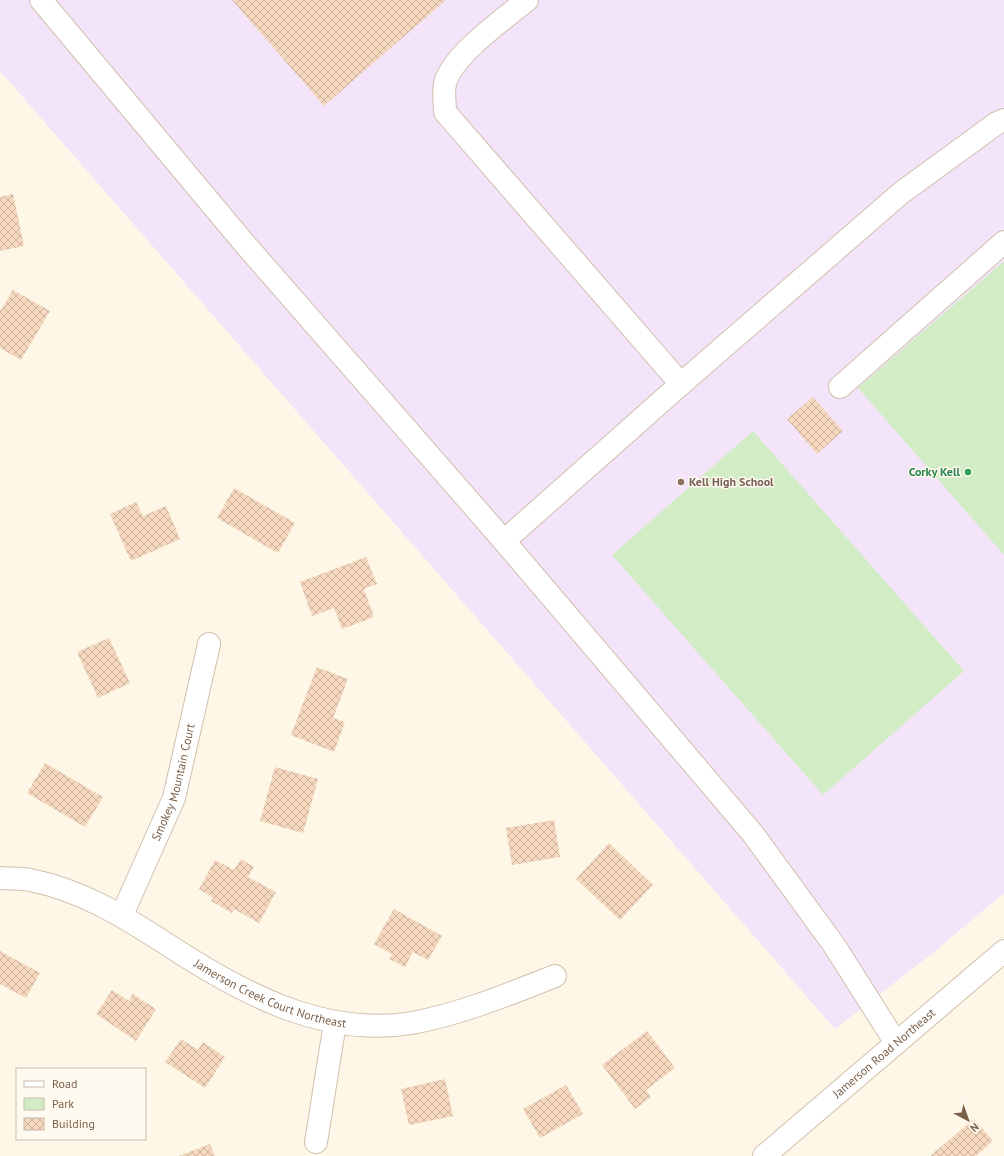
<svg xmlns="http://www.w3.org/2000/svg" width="1004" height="1156" font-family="'PT Sans',sans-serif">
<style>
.education{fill:#f4e4fa}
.park{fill:#d2edc5}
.building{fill:url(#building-cross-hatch)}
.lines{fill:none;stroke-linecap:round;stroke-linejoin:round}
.minor-casing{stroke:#d1bfac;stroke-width:24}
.minor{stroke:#fff;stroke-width:22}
.leisure-dot{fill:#2e9e5b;stroke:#fffaef;stroke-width:1.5}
.education-dot{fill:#8d6e63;stroke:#fffaef;stroke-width:1.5}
.labels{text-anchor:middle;stroke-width:3;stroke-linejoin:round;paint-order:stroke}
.leisure-label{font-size:12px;font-weight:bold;fill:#27864d;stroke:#fffaef;text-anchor:end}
.education-label{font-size:12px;font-weight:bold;fill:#785e54;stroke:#fffaef;text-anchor:start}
.street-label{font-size:12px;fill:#7a5f49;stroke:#fffaef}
</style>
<defs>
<pattern id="building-cross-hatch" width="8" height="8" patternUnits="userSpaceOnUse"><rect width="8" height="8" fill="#f5d8be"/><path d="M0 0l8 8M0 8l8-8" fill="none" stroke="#cbb29c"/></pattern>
</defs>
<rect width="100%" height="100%" fill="#fef7e8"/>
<path class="education" d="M0,0H1004V893L934,952L835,1029L0,71Z"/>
<path class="park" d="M1004,261V555L858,388Z
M753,431L964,671L823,795L612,555Z"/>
<path class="building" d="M232,0H446L324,106Z
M13,194L24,246L0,251V197Z
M13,290L50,311L21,360L0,348V309L1,310Z
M813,397L843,431L817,454L787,419Z
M234,488L295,523L278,553L217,518Z
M136,502L143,516L166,506L180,539L131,561L110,514Z
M366,557L377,584L364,589L374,617L342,629L334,608L312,616L300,582Z
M109,638L130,683L98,698L77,652Z
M317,667L348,679L333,718L345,722L334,752L291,735Z
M45,763L103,797L85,827L27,793Z
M275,767L318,779L303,833L260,821Z
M554,820L560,857L512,865L506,828Z
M609,843L653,885L620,920L576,879Z
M241,859L254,867L248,877L276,892L259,923L234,909L232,913L211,901L213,898L199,889L215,860L234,870Z
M394,909L442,936L428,960L413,952L405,967L389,959L392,954L374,944Z
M0,951L40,973L26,998L0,984Z
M112,990L129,1001L133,994L156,1009L136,1041L96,1014Z
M647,1031L675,1068L646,1090L651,1097L635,1109L602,1065Z
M181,1039L198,1050L203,1042L225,1057L205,1088L165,1062Z
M445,1079L453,1116L409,1125L401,1089Z
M566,1085L583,1114L540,1138L523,1109Z
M974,1119L993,1141L976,1156H930Z
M210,1144L215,1156H179Z"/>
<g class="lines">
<defs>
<g id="minor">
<path d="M41,0L244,243L504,541L753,834L834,945L896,1043"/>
<path d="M527,0C504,19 451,56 445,84C443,93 445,103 445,112L681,384"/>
<path d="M840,387L1004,242"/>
<path d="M504,541L681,384L901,193L997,123L1004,120"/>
<path id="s1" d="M0,878C10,879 21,878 30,880C81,890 123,916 165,943C238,991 322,1038 412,1023C461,1014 509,994 555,976"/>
<path id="s2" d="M122,915L174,798L209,644"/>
<path d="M316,1142L335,1023"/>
<path id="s3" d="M764,1156L1004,951"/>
</g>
</defs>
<use href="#minor" class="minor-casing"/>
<use href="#minor" class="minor"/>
</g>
<circle class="leisure-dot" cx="968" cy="472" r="4"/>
<circle class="education-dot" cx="681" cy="482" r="4"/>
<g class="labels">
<g class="leisure-label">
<text x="960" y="476">Corky Kell</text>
</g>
<g class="education-label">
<text x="689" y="486">Kell High School</text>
</g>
<g class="street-label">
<text dy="4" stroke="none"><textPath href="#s2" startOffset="143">Smokey Mountain Court</textPath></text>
<text dy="4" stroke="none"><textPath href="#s1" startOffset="298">Jamerson Creek Court Northeast</textPath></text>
<text dy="4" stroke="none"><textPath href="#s3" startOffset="158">Jamerson Road Northeast</textPath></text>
</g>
</g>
<rect x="16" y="1068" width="130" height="72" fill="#fffaef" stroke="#cabcad"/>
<rect x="24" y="1081" width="20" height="6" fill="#ffffff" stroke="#cabcad"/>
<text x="52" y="1088" font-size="12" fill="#7a5f49">Road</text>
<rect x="24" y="1098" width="20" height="12" fill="#d2edc5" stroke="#cabcad"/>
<text x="52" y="1108" font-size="12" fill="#7a5f49">Park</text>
<rect x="24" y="1118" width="20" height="12" fill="url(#building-cross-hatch)" stroke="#cabcad"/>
<text x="52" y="1128" font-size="12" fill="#7a5f49">Building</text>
<g transform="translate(968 1120) rotate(139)" stroke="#fffaef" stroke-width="3" paint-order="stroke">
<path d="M0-3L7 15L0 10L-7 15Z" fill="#7a5f49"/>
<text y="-6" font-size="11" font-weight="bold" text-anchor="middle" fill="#7a5f49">N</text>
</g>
</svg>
